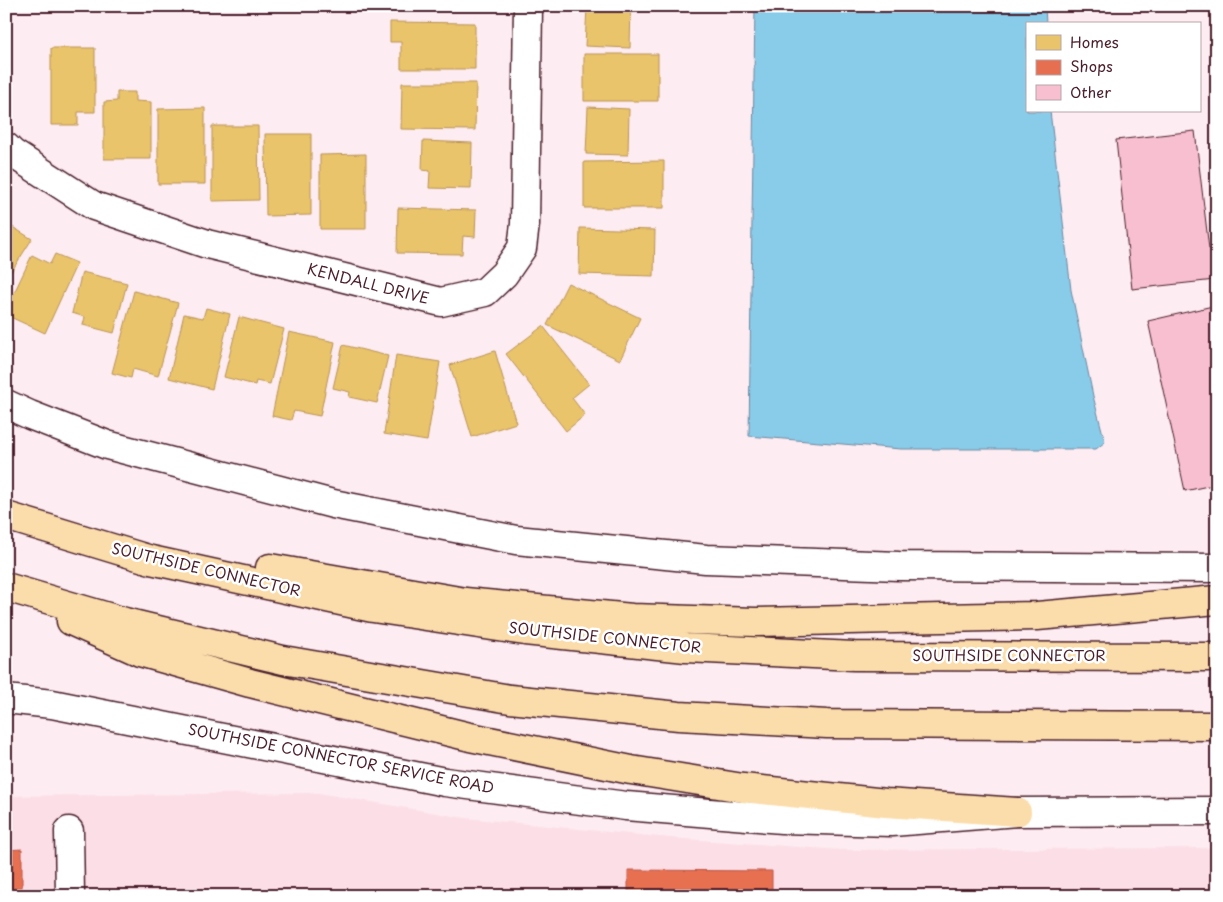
<svg xmlns="http://www.w3.org/2000/svg" width="1223" height="902" font-family="'Playpen Sans',sans-serif">
<style>
.built{fill:#fcdee7}
.water{fill:#88ccea;stroke:#6f879e}
.homes{fill:#e9c46a;stroke:#b99257}
.shops{fill:#e76f51;stroke:#b85746}
.building{fill:#f8bfd1;stroke:#4a1f2b}
.lines{fill:none;stroke-linecap:round;stroke-linejoin:round}
.minor-casing{stroke:#4a1f2b;stroke-width:31}
.highway-casing{stroke:#4a1f2b;stroke-width:31}
.minor{stroke:#fff;stroke-width:28}
.highway{stroke:#fbddab;stroke-width:28}
.labels{text-anchor:middle;stroke-width:5;stroke-linejoin:round;paint-order:stroke}
.street-label{font-size:15px;fill:#4a1f2b;stroke:#fff}
</style>
<rect width="100%" height="100%" fill="#fdecf1"/>
<filter id="ink" filterUnits="userSpaceOnUse"><feTurbulence type="fractalNoise" baseFrequency=".02" numOctaves="2"/><feDisplacementMap in="SourceGraphic" scale="10" xChannelSelector="R" yChannelSelector="G"/><feConvolveMatrix kernelMatrix="1 2 1 2 8 2 1 2 1" color-interpolation-filters="sRGB"/></filter>
<g filter="url(#ink)">
<path class="built" d="M318,793L465,818L670,838L841,850L1217,848V896H6V796Z"/>
<path class="water" d="M755,6H1045L1046,24H1027V111H1050L1071,290L1093,396L1105,442L1096,449H901L749,436Z"/>
<path class="homes" d="M587,6H631L630,48L585,46Z
M390,22L475,23V69H401V42H390Z
M51,48H95V112H78V125H51Z
M584,54H658V101H584Z
M402,83H476L475,130L401,129Z
M117,92H135V101L151,102V159H104V102L117,101Z
M588,107L629,109L628,155L586,154Z
M205,108V184H158V109Z
M212,126H258L259,200L212,201Z
M265,134H311V215L266,216Z
M423,141L472,143L471,189L429,188L430,171L422,170Z
M366,154V229H320V155Z
M664,161V208H584V162Z
M398,208L476,210L475,237L463,236L462,254L397,253Z
M6,223L32,239L6,280Z
M580,228L655,230L654,276L579,274Z
M55,254L77,263L45,333L6,315V310L32,255L50,264Z
M82,272L127,283L114,333L83,325L85,317L72,313Z
M568,283L640,318L620,360L547,325Z
M134,291L178,303L158,376L133,369L131,378L112,373Z
M206,308L230,314L212,389L169,378L184,314L203,318Z
M239,317L284,329L270,384L256,381L255,385L224,377Z
M543,326L589,384L572,398L585,415L566,431L506,354Z
M289,332L335,342L320,416L294,411L291,420L272,416Z
M343,345L388,356L377,403L349,397L350,392L333,388Z
M495,351L516,423L472,437L450,365Z
M396,355L440,362L427,441L384,434Z"/>
<path class="shops" d="M22,849V896H6V850Z
M628,870L772,871V896H628Z"/>
<path class="building" d="M1195,131L1209,249L1211,248L1215,280L1132,289L1116,140Z
M1217,305V484L1185,491L1148,321Z"/>
<g class="lines">
<defs>
<path id="minor" d="M6,147L12,153L94,206L207,244L441,302L485,292L504,274L522,248L525,224L528,6
M6,404L30,415L107,445L333,504L516,540L706,559L899,566L1217,568
M6,699L52,704L445,782L626,806L782,819L892,822L1017,812L1217,811
M69,831L70,896"/>
<path id="highway" d="M6,516L151,560L373,608L525,631L686,648L854,656L1217,657
M270,568L465,602L632,618L755,622L1037,616L1217,600
M6,587L125,622L283,660L510,699L679,716L827,724L1217,726
M71,621L140,652L250,683L470,737L631,770L743,788L886,803L1017,812"/>
</defs>
<use href="#minor" class="minor-casing"/>
<use href="#highway" class="highway-casing"/>
<use href="#minor" class="minor"/>
<use href="#highway" class="highway"/>
</g>
</g>
<g class="labels">
<g class="street-label">
<text transform="translate(368 284) rotate(14)" y="5">KENDALL DRIVE</text>
<text transform="translate(206 570) rotate(13)" y="5">SOUTHSIDE CONNECTOR</text>
<text transform="translate(605 638) rotate(6)" y="5">SOUTHSIDE CONNECTOR</text>
<text x="1009" y="661">SOUTHSIDE CONNECTOR</text>
<text transform="translate(341 759) rotate(11)" y="5">SOUTHSIDE CONNECTOR SERVICE ROAD</text>
</g>
</g>
<rect width="1223" height="902" fill="none" stroke="#fff" stroke-width="25"/>
<rect x="12" y="12" width="1198" height="877" fill="none" stroke="#4a1f2b" stroke-width="2" filter="url(#ink)"/>
<rect x="1026" y="22" width="175" height="90" fill="#ffffff" stroke="#b7a5aa"/>
<rect x="1036" y="35" width="25" height="15" fill="#e9c46a" stroke="#b7a5aa"/>
<text x="1070" y="48" font-size="15" fill="#4a1f2b">Homes</text>
<rect x="1036" y="60" width="25" height="15" fill="#e76f51" stroke="#b7a5aa"/>
<text x="1070" y="72" font-size="15" fill="#4a1f2b">Shops</text>
<rect x="1036" y="85" width="25" height="15" fill="#f8bfd1" stroke="#b7a5aa"/>
<text x="1070" y="98" font-size="15" fill="#4a1f2b">Other</text>
</svg>
